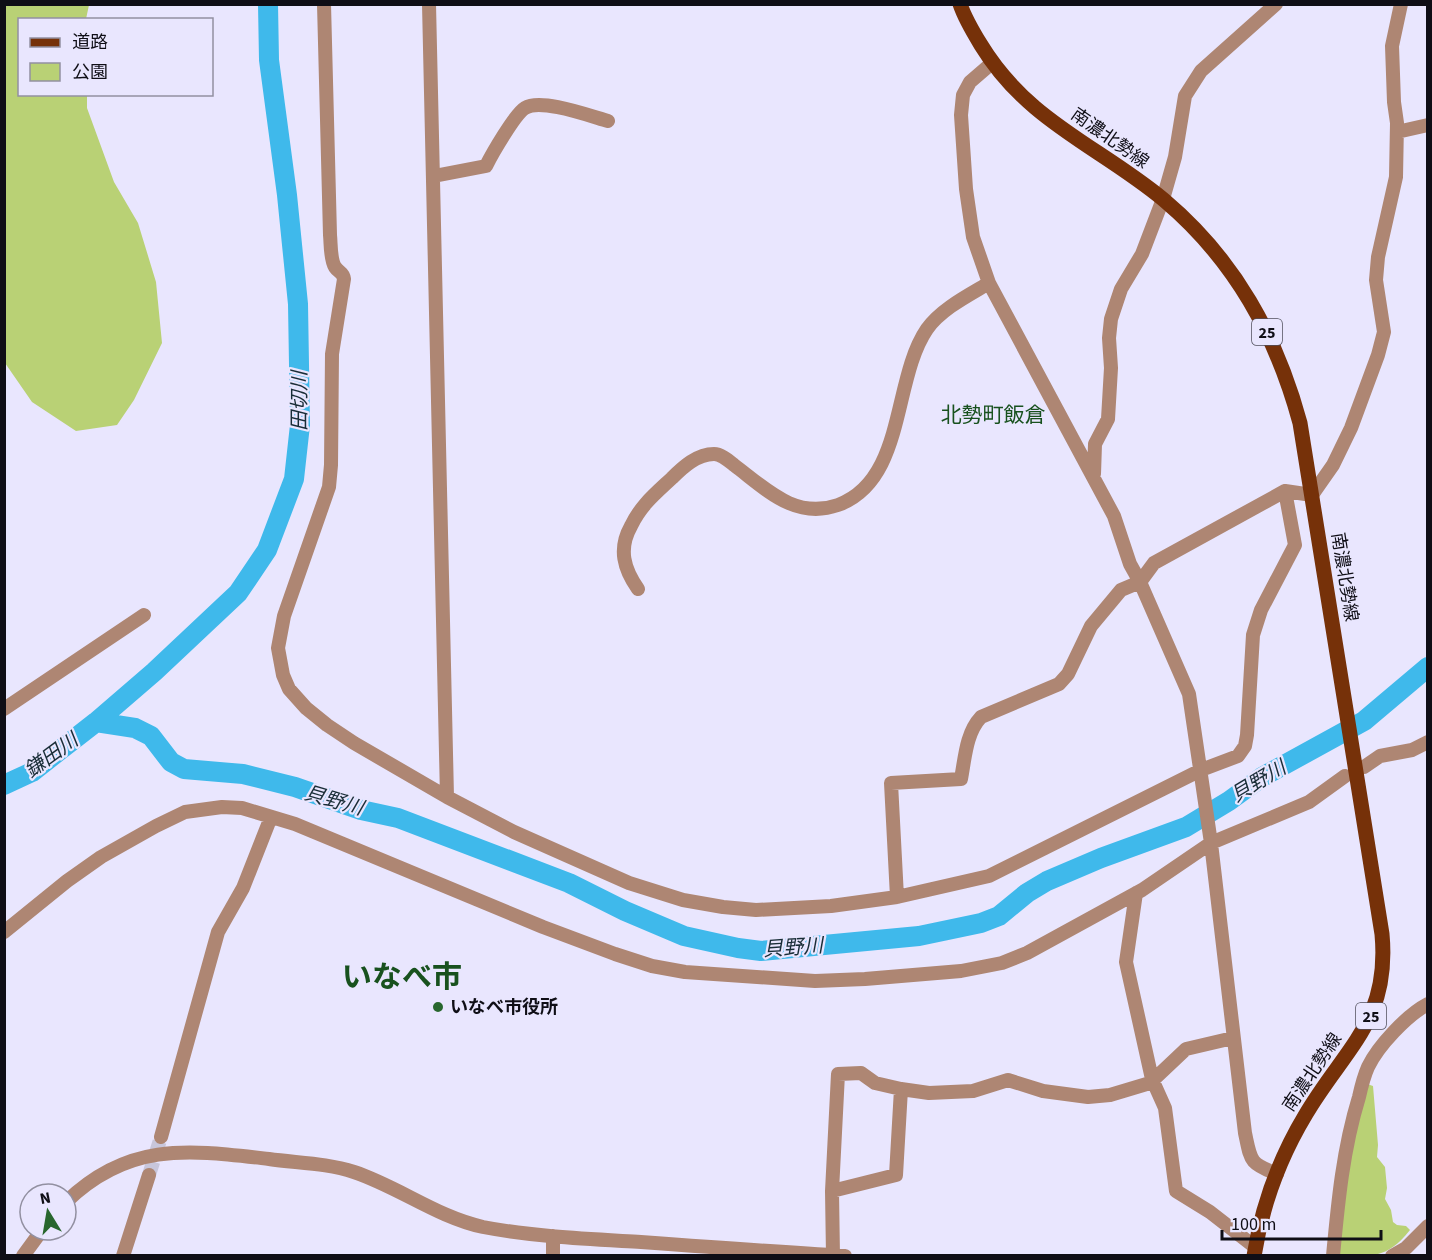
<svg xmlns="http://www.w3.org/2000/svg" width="1432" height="1260" font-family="'Source Sans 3','Noto Sans JP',sans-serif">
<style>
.green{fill:#b9d175}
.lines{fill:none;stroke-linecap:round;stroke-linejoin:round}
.river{stroke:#3fb9eb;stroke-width:20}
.minor-tunnel{stroke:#c8c6db;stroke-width:14;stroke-dasharray:14 7;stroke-linecap:butt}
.minor{stroke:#ae8673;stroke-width:14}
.major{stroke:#763109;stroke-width:15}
.poi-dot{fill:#28662e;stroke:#e9e6fe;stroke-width:2}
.labels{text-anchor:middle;stroke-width:4.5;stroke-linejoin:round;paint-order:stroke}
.shield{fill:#e9e6fe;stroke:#504f5c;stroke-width:1.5}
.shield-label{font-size:16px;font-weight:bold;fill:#0f0e16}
.street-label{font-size:18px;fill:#0f0e16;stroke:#e9e6fe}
.poi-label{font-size:18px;font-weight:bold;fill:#0f0e16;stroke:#e9e6fe;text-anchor:start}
.water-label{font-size:20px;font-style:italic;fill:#192d37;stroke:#e9e6fe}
.quarter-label{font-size:21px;fill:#18511e;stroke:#e9e6fe}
.town-label{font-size:30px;font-weight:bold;fill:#18511e;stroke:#e9e6fe}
</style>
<rect width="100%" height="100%" fill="#e9e6fe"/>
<path class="green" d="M4,5H89L86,19L20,20V94L87,95V108L114,182L138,223L156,282L162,343L134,400L117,425L76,431L32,402L5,363Z
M1367,1084L1373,1086L1378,1145L1377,1157L1385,1167L1387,1188L1385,1199L1391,1210L1393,1222L1397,1225L1406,1226L1410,1230C1386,1260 1373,1255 1337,1256L1351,1152Z"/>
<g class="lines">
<path class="river" d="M96,722L135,728L151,736L171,762L184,769L243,774L295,787L361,810L398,818L569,883L625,911L684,936L738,948L761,951L919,936L981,923L999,916L1027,893L1047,881L1101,858L1186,827L1229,801L1262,777L1364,721L1428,667
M4,785L32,772L96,722L154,672L238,593L267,550L294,479L300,425L298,304L287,195L269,60L268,4"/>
<path class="minor-tunnel" d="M149,1175L161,1137"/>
<path class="minor" d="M324,4L330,235C331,244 330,259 335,267C339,273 343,272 344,279L332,354L331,465L329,487L284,616L278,648L283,675L289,689L306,708L327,725L354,743L447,797L514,832L629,883L683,900L723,907L756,910L831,906L897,897L989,876L1201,770L1238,756L1245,746L1247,735L1253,635L1261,610L1295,545L1285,491
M429,4L447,797
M992,63L970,82L963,95L961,115L966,189L973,237L989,283L1114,516L1130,564L1140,582L1189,694L1211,843L1245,1133C1251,1161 1249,1163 1277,1174
M1397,132L1428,125
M434,176L486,166C492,154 515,114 525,108C541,98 590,116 608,121
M1094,474L1095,444L1108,419L1111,368L1109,338L1111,319L1121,289L1142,254L1163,199L1175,157L1185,96L1201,71L1276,4
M638,589C624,569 618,549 631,526C641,505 655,494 672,478C683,467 697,454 714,454C721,454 729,461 734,465C766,489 795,520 838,505C906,480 892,380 927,329C941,309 969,295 989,283
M4,709L144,615
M1364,767L1380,756L1412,750L1428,742
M1136,893L1126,962L1152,1079L1165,1108L1176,1191L1210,1212L1255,1247
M897,897L891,783L961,779C965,758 966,733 981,717L1059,684L1068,674L1091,626L1121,590L1140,582L1154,563L1285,491L1312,495L1333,465L1351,428L1378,355L1384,332L1376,280L1378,257L1396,177L1397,123L1394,102L1392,46L1401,4
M4,932L67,881L101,857L156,826L185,812L222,807L242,808L295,824L543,927L615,954L652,966L685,972L815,981L865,979L961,971L1002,963L1027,953L1142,890L1211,843L1309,802L1345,776
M161,1137L218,932L243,888L271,817
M832,1191L896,1175L901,1089
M66,1202C129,1141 189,1150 269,1159C297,1163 327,1163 354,1172C399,1187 437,1217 483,1227C535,1237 589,1239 641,1242C709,1247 777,1252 845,1256
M553,1236V1256
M23,1256L42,1230
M123,1256L149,1175
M833,1256L832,1191L838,1074L861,1073L875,1083L901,1089L929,1093L973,1091L1008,1080L1043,1091L1088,1097L1110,1095L1150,1083L1186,1049L1233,1038
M1333,1256C1338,1202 1343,1149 1359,1097C1361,1088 1364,1076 1368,1067C1378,1046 1407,1015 1428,1004
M1392,1256L1406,1248L1428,1226"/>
<path class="major" d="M960,4C965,19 973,32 981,45C1028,122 1099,146 1164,200C1235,260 1276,335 1300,423L1382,934C1390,1021 1345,1048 1306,1114C1280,1157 1262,1206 1254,1256"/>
</g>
<circle class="poi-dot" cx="438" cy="1007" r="6"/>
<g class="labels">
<g class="shield">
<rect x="1252" y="319" width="30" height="26" rx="4.5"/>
<rect x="1356" y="1003" width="30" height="26" rx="4.5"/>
</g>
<g class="shield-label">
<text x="1267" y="338">25</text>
<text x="1371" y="1022">25</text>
</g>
<g class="street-label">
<text transform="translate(1110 138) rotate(35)" y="6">南濃北勢線</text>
<text transform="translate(1345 577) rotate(81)" y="6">南濃北勢線</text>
<text transform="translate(1312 1072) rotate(-56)" y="6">南濃北勢線</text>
</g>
<g class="poi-label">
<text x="450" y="1013">いなべ市役所</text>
</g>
<g class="water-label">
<text transform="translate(299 401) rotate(-90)" y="7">田切川</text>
<text transform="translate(51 755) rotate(-36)" y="7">鎌田川</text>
<text transform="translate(1258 781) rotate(-31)" y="7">貝野川</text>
<text transform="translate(334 800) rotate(16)" y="7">貝野川</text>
<text transform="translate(793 947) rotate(-4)" y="7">貝野川</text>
</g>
<g class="quarter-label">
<text x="993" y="422">北勢町飯倉</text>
</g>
<g class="town-label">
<text x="402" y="987">いなべ市</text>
</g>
</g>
<rect width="1432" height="1260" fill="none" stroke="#0f0e16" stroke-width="12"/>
<rect x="18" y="18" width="195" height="78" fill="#e9e6fe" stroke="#9290a1" stroke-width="1.5"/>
<rect x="30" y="38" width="30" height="9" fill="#763109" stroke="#9290a1" stroke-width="1.5"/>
<text x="72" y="48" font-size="18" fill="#0f0e16">道路</text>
<rect x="30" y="63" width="30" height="18" fill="#b9d175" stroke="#9290a1" stroke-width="1.5"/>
<text x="72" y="78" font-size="18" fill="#0f0e16">公園</text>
<g transform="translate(48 1212) rotate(349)"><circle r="28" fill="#e9e6fe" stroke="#9290a1" stroke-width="1.5"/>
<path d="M0-4.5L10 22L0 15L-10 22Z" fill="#28662e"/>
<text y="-9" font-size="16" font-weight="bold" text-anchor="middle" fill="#0f0e16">N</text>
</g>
<path d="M1222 1230v9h159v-9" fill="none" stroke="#0f0e16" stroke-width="3"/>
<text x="1231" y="1230" font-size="18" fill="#0f0e16" stroke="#e9e6fe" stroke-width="4.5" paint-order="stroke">100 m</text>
</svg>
